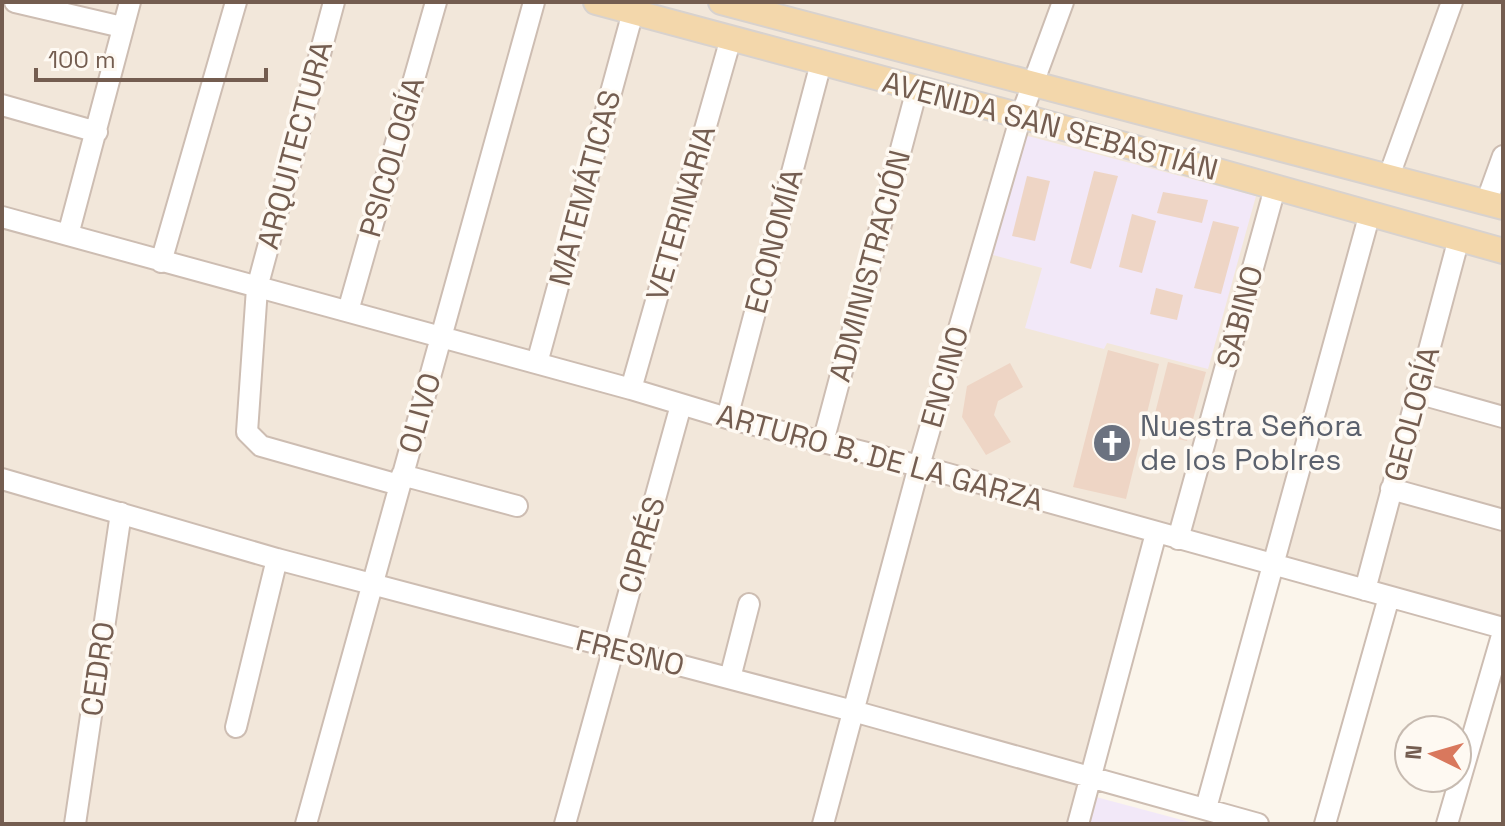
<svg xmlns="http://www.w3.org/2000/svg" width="1505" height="826" font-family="'Space Grotesk',sans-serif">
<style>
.residential{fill:#f2e7da}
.education{fill:#f2e8f8}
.building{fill:#eed5c5}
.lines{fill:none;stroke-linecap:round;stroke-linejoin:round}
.minor-casing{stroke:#cdbdb2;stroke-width:24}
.major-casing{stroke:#d8d2ce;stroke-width:28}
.minor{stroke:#fff;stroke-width:20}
.major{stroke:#f3d7ab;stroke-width:24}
.labels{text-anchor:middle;stroke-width:7;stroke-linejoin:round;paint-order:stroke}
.street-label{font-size:30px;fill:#745d50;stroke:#fef9f2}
.worship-label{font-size:30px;fill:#5b616d;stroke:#fef9f2;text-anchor:start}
</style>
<rect width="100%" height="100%" fill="#fbf5eb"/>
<path class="residential" d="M2,2H1503V629L1151,534L1071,824H2Z"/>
<path class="education" d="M1024,135L1256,196L1208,369L1107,343L1104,349L1025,328L1042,268L993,255Z
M1096,797L1197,824H1090Z"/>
<path class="building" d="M1094,171L1118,176L1091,269L1070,263Z
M1027,176L1050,181L1035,241L1012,236Z
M1163,192L1208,200L1202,223L1157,213Z
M1132,214L1156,221L1142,273L1119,267Z
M1213,221L1239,227L1221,294L1194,288Z
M1156,288L1183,295L1177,320L1150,314Z
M1108,350L1159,364L1126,499L1073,487Z
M1168,362L1206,372L1187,441L1150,433Z
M1010,363L1023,387L998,401L994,415L1011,442L986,455L962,417L967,386Z"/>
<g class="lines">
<defs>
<path id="minor" d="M15,2L122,27
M334,2L257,288L247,432L261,446L399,485
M2,105L97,132
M1389,176L1452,2
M1486,203L1503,156
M2,217L631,389L727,418L919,466L1503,628
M68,235L130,2
M161,262L236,2
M348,311L436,2
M537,363L633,12
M631,389L731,38
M1417,393L1503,417
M727,418L821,63
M823,442L917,89
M402,475L517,506
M2,479L277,559L853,711L1258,824
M1391,489L1503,520
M1178,539L1275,188
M1365,590L1459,238
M730,678L749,604
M236,727L277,559
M1206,808L1370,213
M75,824L121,513
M306,824L534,2
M565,824L681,405
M823,824L919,466L1021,116L1063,2
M1078,824L1156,533
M1325,824L1389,597
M1447,824L1503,632"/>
<path id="major" d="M596,2L1021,116L1503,251
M721,2L1503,207"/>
</defs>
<use href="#minor" class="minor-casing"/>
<use href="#major" class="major-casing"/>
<use href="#minor" class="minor"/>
<use href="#major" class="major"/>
</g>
<defs>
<symbol id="church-disc" viewBox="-11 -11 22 22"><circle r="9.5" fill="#6b7280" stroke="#fef9f2"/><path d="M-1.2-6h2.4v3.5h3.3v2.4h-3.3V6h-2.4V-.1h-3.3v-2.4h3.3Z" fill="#fff"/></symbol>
</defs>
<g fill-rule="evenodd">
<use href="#church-disc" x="1090" y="421" width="44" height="44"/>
</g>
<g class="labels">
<g class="street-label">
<text transform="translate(1050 126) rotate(15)" y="10">AVENIDA SAN SEBASTIÁN</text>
<text transform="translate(295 145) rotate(-75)" y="10">ARQUITECTURA</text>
<text transform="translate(392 157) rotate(-74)" y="10">PSICOLOGÍA</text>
<text transform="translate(585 188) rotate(-75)" y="10">MATEMÁTICAS</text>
<text transform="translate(681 213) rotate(-74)" y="10">VETERINARIA</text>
<text transform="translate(774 241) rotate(-75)" y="10">ECONOMÍA</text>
<text transform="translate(870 266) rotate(-75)" y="10">ADMINISTRACIÓN</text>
<text transform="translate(1240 317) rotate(-75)" y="10">SABINO</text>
<text transform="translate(945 377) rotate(-74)" y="10">ENCINO</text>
<text transform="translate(420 413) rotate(-74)" y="10">OLIVO</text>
<text transform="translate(1412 414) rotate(-75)" y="10">GEOLOGÍA</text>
<text transform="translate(880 458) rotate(15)" y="10">ARTURO B. DE LA GARZA</text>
<text transform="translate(642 545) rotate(-74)" y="10">CIPRÉS</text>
<text transform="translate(630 653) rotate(14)" y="10">FRESNO</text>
<text transform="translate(98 669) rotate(-82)" y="10">CEDRO</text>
</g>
<g class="worship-label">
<text x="1140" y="436">Nuestra Señora<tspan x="1140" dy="34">de los Poblres</tspan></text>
</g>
</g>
<rect width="1505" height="826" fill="none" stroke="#745d50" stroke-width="8"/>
<g transform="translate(1433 754) rotate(275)"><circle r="38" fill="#fef9f2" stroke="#c7bbb1" stroke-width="2"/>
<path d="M0-6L14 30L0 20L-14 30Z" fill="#d9785d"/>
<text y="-12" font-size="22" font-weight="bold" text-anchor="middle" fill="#745d50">N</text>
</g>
<path d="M36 68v12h230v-12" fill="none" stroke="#745d50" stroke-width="4"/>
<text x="48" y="68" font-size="24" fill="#745d50" stroke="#fef9f2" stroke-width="6" paint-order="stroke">100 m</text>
</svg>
